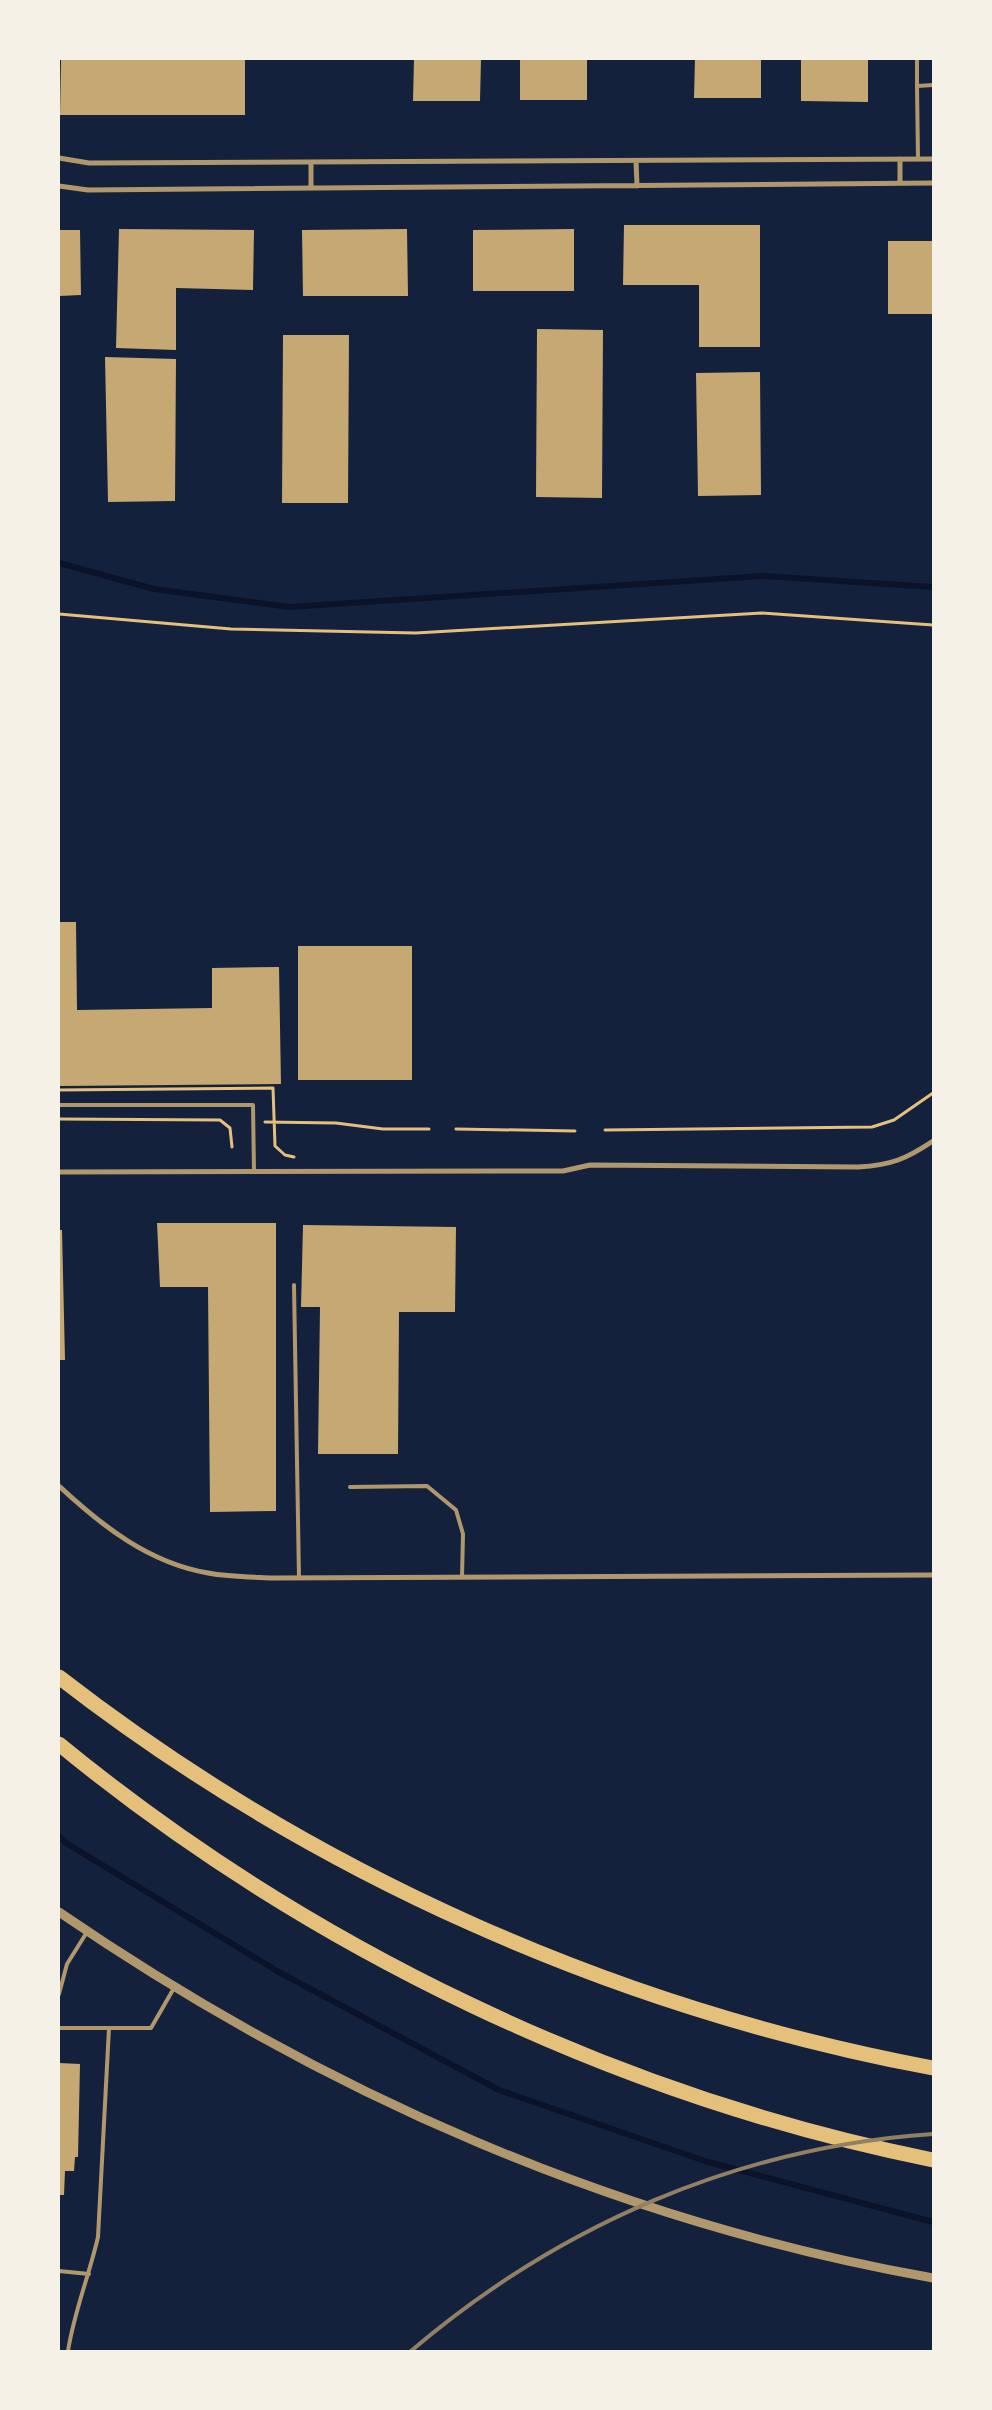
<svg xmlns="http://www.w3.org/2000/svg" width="992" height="2410" font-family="Overpass,sans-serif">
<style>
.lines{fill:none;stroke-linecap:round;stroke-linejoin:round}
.stream{stroke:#0b132b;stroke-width:6}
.building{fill:#c6a872}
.path{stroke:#e5c07b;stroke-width:3}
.service{stroke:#b1986c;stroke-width:4}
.minor{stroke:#b1986c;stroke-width:5}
.tertiary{stroke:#b1986c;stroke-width:9}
.motorway{stroke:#e5c07b;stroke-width:15}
.rail{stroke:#918062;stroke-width:4}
</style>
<rect width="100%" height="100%" fill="#14213d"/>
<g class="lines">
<path class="stream" d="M59,563L154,589L289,607L763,576L933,587
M59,1836L66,1843L277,1971L499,2090L705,2161L933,2222"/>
</g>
<path class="building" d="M61,59H245V115H60Z
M414,59H481L480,101H413Z
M520,59H587V100H520Z
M695,59H761V98H694Z
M801,59H868V102L801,101Z
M624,225H760V347H699V285H623Z
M119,229L254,230L253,290L176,288V350L116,348Z
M407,229L408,296H303L302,230Z
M574,229V291H473V230Z
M59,230H80L81,295L59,296Z
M888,241H933V314H888Z
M537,329L603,330L602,498L536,497Z
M283,335H349L348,503H282Z
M105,357L176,359L175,501L108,502Z
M760,372L761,495L698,496L696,373Z
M59,922H76L77,1010L212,1008V968L279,967L281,1084L59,1086Z
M298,946H412V1080H298Z
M157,1223H276V1511L210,1512L208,1287H160Z
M303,1225L456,1227L455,1312H399L398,1454H318L320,1307H301Z
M59,1230H62L65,1360H59Z
M59,2063L80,2064L78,2157H75L74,2171H65L64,2195H59Z"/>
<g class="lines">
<path class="path" d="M59,614L231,629L416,633L762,613L933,625
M59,1090L273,1088L275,1146L285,1155L294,1157
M59,1119L220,1120L230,1128L232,1147
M265,1122L336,1123L383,1129H429
M456,1129L575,1131
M605,1130L872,1127L894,1120L933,1093"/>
<path class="service" d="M917,59V86L933,85
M917,86L918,159
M59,1105H253L254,1172
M294,1285L299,1578
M350,1487L427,1486L456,1510L463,1534L462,1577
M59,1994L67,1964L87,1932
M59,2028H151L174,1988
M59,2271L89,2274
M68,2351C74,2312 89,2276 98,2237L109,2028"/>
<path class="minor" d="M59,158L89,163L933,159
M900,159V183
M636,161L637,186
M311,162V188
M59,186L88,190L933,183
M59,1172L563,1171L590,1165L858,1167C892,1165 906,1159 933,1141
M59,1486C102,1526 149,1563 208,1573C230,1577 252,1577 273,1578L933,1575"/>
<path class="tertiary" d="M59,1912C323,2093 617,2222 933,2278"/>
<path class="motorway" d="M59,1677C313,1874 617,2009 933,2068
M59,1744C309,1949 616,2096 933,2160"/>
<path class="rail" d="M411,2351C559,2225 738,2147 933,2134"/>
</g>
<rect width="992" height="2410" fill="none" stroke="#f6f1e7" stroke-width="120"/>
</svg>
